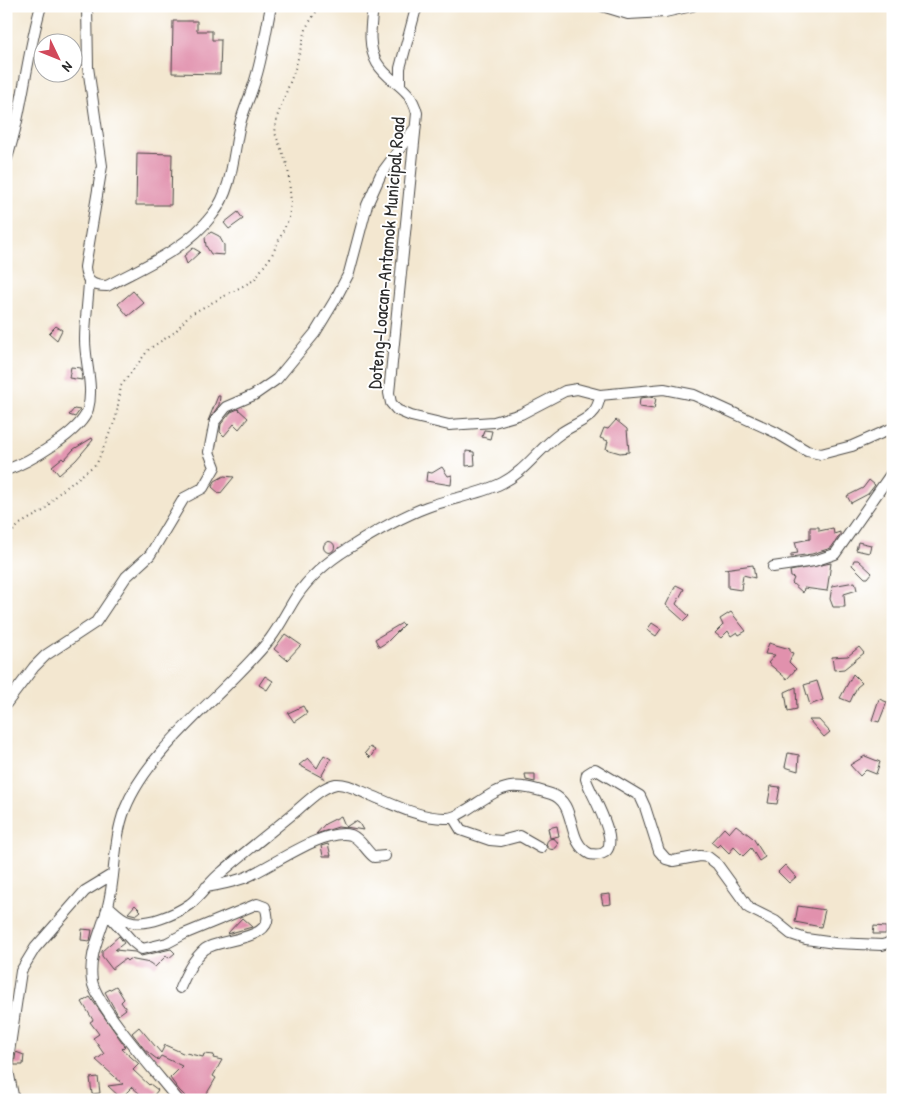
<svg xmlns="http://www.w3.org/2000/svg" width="899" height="1106" font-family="'Patrick Hand',sans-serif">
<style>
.building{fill:#e191ad}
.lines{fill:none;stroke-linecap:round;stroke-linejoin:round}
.minor-casing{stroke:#494744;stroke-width:12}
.path{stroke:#494744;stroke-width:2;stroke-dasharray:1 4;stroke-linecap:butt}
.minor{stroke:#fff;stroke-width:10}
.labels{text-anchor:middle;stroke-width:4;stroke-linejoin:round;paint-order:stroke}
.street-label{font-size:19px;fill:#2b2b2b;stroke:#fff}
</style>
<rect width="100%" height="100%" fill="#fff"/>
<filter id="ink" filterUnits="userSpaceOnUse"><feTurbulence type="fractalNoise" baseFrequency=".02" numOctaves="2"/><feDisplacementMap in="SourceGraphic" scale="10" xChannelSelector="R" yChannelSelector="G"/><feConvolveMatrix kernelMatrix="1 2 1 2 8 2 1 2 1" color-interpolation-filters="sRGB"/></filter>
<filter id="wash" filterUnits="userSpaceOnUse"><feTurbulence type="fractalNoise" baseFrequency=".0096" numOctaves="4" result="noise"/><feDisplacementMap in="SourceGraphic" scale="20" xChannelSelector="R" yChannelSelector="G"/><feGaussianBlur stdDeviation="1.12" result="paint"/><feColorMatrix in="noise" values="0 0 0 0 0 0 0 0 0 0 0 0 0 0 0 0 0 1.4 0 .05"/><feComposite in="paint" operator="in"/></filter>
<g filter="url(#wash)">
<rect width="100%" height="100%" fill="#f3e7d0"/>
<g id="blocks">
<path class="building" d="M173,21H197V31H212V40H221L220,74L172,73Z
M137,153L172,154L171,205H136Z
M238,212L243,219L229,229L224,223Z
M211,232L219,236L224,245V255L211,254L206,246L205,237Z
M193,248L200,252L187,264L184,256Z
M133,291L144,303L128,316L118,304Z
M56,326L62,330L57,340L49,333Z
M71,367L81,368L82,380L69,378Z
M218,396H220L219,405L208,421Z
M649,397L656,398L654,409L639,407L640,398Z
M74,409L80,410L75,417L69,415Z
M238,409L248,418L239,429L234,424L224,436L220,432L221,424L231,412Z
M616,420L627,429L629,452L620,453L606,449L608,441L600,438L604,428L608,429Z
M484,430L492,431L490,439L482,437Z
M92,438L93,440L76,460L59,475L52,466L62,458L64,460L74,449Z
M466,451L474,452L475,465L466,466Z
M442,467L448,476L452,475L451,485L426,481L427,472L432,473Z
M224,476L234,477L220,494L212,487L215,481Z
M869,480L875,485L868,494L851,503L847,496L863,488Z
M810,527H819V531L833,528L834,534L840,532V535L831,548L812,554L791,557V554L798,553L795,542L810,539Z
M323.5 547a5.5 5.5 0 1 1 11 0a5.5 5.5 0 1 1-11 0Z
M858,542L871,545L869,553L856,550Z
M854,560H858L872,573L868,578H865L852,565Z
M831,563L827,591L804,588L803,593L792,583L794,578L791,577L790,571Z
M753,565L755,578L743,575L741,590L728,588V570L724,569Z
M855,582L857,590L844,594L845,607H833L830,599L832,586Z
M676,585L684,589L676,604L689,616L684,621L666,605Z
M731,612L746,631L739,635L737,632L731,636L728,631L721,638L715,633L723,625L720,619Z
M402,623L404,625L387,642L379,647L375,639Z
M652,623L661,629L656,636L647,630Z
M285,634L301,645L287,660L274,649Z
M769,643L790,649V652L793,653L789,662L796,669L787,679L768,663L775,655L765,654Z
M859,647L864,653L844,669L834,670L832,657L848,656Z
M853,674L862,683L857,687L850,702L840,698Z
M265,676L273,681L267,690L259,685Z
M817,681L823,700L810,705L804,685Z
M796,687L797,709L788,711L785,692Z
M879,699L887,702L879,722L872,720Z
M303,706L307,713L294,722L288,713Z
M809,720H819L830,732L824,737Z
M370,747L375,750L370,758L365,753Z
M788,753L799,755L798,771L785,767Z
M324,755L331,759L322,775L325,779L299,765L308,758L317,768Z
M865,756L880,762L876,774L866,770L860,776L850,765Z
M525,774H535V782L526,780Z
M771,786L780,787L777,804L768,803Z
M341,816L346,828L338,827L316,834L325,824Z
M355,821L359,823L363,830L346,827Z
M736,825L753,838L765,857L759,861L751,848L743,856L734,847L729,853L720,844L717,847L711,842L724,828L729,833Z
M557,826L559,836L550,838L548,828Z
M546.5 844a5.5 5.5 0 1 1 11 0a5.5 5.5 0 1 1-11 0Z
M328,844L331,856H323L321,846Z
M785,865L796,877L789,883L778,872Z
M610,894L611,904L603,905L601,895Z
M135,905L141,911L136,915L128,913Z
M798,906L825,910L821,927L795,922Z
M242,918L252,927L227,934Z
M874,926L886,927V934H873Z
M82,929L92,930L90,941L81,940Z
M119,936L124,943L115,950L135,952L141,956L171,949L175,953L169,958L166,956L155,967L150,963L129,959L127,961L125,959L112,969L102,956V951Z
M116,986L124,999L121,1002L126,1009L118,1015L105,992Z
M90,997L125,1046L122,1049L139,1064L133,1070L149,1085L150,1084L158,1090L154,1095L157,1100H147L132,1087L121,1098L108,1086L123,1084L96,1060L104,1054L93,1038L99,1034L90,1022L93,1020L82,1002Z
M139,1027L161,1053L165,1045L185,1054L186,1053L203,1057L204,1054L214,1055L213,1058L222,1060L213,1076L216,1078L203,1100H189L179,1090L170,1078L182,1066L161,1056L158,1060L145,1050L132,1033Z
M16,1052L24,1055L23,1065H14Z
M98,1077L100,1093L92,1094L90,1078Z"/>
</g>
</g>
<g filter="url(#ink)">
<use href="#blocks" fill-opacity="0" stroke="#494744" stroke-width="1"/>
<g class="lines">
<defs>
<path id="minor" d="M87,6L88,67L102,166L85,267C86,282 92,286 107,286C144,266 187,249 213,214C233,189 233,153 240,124C244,108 252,93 256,77C263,54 266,30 271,6
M602,6L628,14L665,12L692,6
M400,84V68L415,12L419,6
M6,161C23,111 26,57 41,6
M600,395L664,389L694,395L775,432L807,451L821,454L852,446L893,428
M6,470C27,463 82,432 88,409C94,387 85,362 85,340C85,320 88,301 89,282
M773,567L814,561L835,554L893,471
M6,704L34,667L46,655L96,622L126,577L150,555L184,498L203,488L215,467L209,452L215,421L226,407L254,395L277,379L315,333L335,300L349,273L367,205L381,174L415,128
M453,817L461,830L490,840L501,841L520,836L541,848
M206,887C219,885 232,882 244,878C270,868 324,827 351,835C361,839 366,851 374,857L385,856
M108,906C114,911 121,919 129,921C146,927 176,914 190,904C202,895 210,881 222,872C246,851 271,832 295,812C306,803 321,787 336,784C346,783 358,790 368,794C392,804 421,819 447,818C455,818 461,813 468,809C504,786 508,780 551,794C578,803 565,842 590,854C635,861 588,791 586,779L587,774L595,769L640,796L645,807L659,851L666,859L673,861L700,856L708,857L717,864L749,908L775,921L791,934L806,939L835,943L882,945L893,942
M106,912L132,941L142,949L167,943L184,934L257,904L265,907C280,942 221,937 205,949C193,959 186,974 180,988
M14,1100L7,1066L21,971L35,948L85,891L113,874
M178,1100C159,1076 97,1007 92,981C88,954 102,931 108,906C116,874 113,840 125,809C150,746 227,693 270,639C280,626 287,611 296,597C310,576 328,561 349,548C373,533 400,517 427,507C452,498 478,495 502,483C526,471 539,448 561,433C578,421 598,419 600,395L577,389L565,391L521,414L494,422L449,425L411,416L397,410L391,403L389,393L417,113C410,85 390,84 377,63C367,46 371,25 373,6"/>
</defs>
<use href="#minor" class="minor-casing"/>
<path class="path" d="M6,538L20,524L43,511L58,494L97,463L116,418L121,386L149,349L175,332L189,315L254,280L272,255L289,218L291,203L288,167L275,133L277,117L295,69L307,26L320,6"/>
<use href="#minor" class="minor"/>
</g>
</g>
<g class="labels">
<g class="street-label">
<text transform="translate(386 253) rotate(-85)" y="7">Doteng-Loacan-Antamok Municipal Road</text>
</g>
</g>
<rect width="899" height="1106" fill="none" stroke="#fff" stroke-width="25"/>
<g transform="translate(58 58) rotate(133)"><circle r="24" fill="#ffffff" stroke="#aaaaaa"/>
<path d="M0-4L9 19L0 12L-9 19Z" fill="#d1495b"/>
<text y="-8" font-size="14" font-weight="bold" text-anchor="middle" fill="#2b2b2b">N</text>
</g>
</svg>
